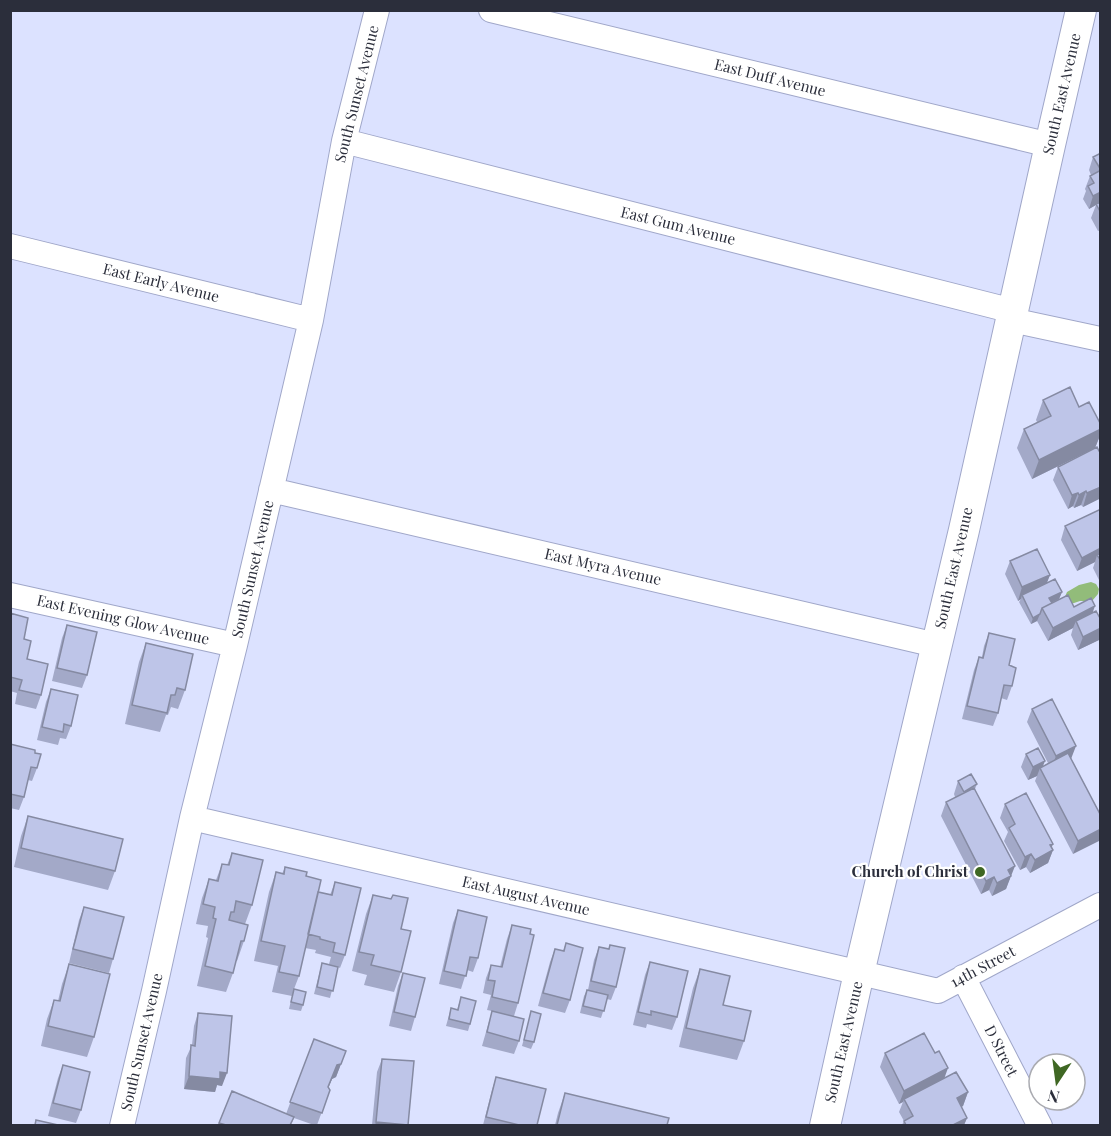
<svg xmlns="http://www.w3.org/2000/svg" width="1111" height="1136" font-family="'Playfair Display',serif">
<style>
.water{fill:#92bc7a}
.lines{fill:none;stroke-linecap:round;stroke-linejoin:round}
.minor-casing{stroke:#a0a7c9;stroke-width:26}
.tertiary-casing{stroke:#a0a7c9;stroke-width:32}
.minor{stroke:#fff;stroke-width:24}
.tertiary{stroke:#fff;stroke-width:30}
.wall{fill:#a3a9c8}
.shaded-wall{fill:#858aa2}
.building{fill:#bec5e8;stroke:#858aa2;stroke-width:1.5}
.poi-dot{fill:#3f6723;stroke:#fff;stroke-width:2}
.labels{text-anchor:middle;stroke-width:4.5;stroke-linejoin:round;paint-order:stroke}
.street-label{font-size:15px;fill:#2b2e3b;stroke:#fff}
.poi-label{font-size:15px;font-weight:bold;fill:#2b2e3b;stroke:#fff;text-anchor:end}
</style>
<rect width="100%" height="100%" fill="#dce2ff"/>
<path class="water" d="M1091,582L1096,584L1099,589L1098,594L1092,601H1080L1071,604L1064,599L1067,592L1079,585Z"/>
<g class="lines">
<defs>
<path id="minor" d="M491,10L1050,145
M344,141L1013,311
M10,246L311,320
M1011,320L1100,339
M271,490L936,645
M10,595L235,645
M192,818L938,991L1100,905
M963,977L1040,1126
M122,1126L154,991L192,818L235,645L311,320L344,141L377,10"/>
<path id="tertiary" d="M825,1126L859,973L964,530L1050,145L1081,10"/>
</defs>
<use href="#minor" class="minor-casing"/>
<use href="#tertiary" class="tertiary-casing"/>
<use href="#minor" class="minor"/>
<use href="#tertiary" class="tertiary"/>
</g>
<path class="wall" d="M1101,153V230L1098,231L1091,218L1096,205L1089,209L1083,199L1086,191L1085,189L1090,176L1091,175L1089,170L1093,157Z
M1043,400L1079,407L1101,425V433L1095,448L1032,479L1017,448L1024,429L1037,422L1036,420Z
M1101,451V495L1099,499L1083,507L1081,505L1074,508L1073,506L1068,509L1053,480L1058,467Z
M1101,509V584L1093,568L1095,562L1077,571L1061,540L1065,526Z
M1010,561L1050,575L1046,583L1062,592L1059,599L1074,607L1092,613L1101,620V635L1099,640L1078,650L1071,635L1073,628L1048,641L1037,621L1031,624L1019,602L1021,599L1018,601L1005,574Z
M10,613L24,639L27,659L41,695L36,709L15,704L17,693L10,691Z
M67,625L87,675L82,688L52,681L62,638Z
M989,633L1009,665L1012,686L1007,700L1001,698L998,713L993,726L962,719L974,670L979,657H982L984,646Z
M146,643L185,690L178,709L171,707L168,715H166L160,732L125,724L139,662Z
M51,689L71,726L66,739L60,738L58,745L37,740L46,702Z
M1032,709L1071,759L1101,816L1073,854L1035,781L1037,776L1028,780L1021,767L1026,754L1043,766L1048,763L1027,722Z
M10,744L35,753L37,768L32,781L28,780L24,797L19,810L10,808Z
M958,781L977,784L975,789L1010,879L1009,880L1006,889L992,896L989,890L981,894L941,816L946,802L955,797L954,794Z
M1005,804L1052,847L1053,850L1048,863L1030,873L1026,867L1020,870L1004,841L1008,832L1000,818Z
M28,816L115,871L108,890L14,867L21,836Z
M232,853L252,905L245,924L244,941L237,961H236L233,973L226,992L197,986L208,938L206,937L208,926L196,924L202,898L209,879L216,880L222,864L227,865Z
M285,867L306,876L318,892L330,895L335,882L345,955L340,968L338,967L330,998L314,994L322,963L329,964L331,957L315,953L316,950L305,948L299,976L294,989L303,1005L301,1011L289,1009L292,996L272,992L278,966L254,961L269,892L276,872L282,874Z
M373,895L401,929V972L394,992L364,985L367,975L352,971L366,914Z
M84,907L113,959L109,973L69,963L79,920Z
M458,910L478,958L473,972L467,970L461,989L439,984L453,923Z
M512,925L518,1003L514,1016L519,1041L514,1054L482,1046L492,1011L487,1010L491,995L483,993L486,978L491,965L500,967L507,939Z
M566,943L570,1000L565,1013L538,1006L550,962L555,949L563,951Z
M610,945L616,987L611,1000L607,999L601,1018L580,1013L584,996L587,990H588L594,960L599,947L609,949Z
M650,962L677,1017L672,1030L647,1024L646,1028L633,1025L645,975Z
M69,964L94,1037L87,1057L41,1046L47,1019L54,1000L58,1001L62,984Z
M700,969L723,1005L744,1041L737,1060L679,1047L693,988Z
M403,973L415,1017L411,1031L389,1026L398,986Z
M461,997L470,1024L468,1031L446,1026L451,1008L457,1010Z
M531,1011L534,1042L531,1049L522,1046Z
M198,1013L222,1086L217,1085L215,1092L184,1089L186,1058L192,1045L194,1026Z
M314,1039L346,1051L336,1077L332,1079L328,1088L330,1090L317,1125H314L294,1118L291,1125H218L232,1091L286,1114Z
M885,1053L945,1078L968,1092L963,1106L961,1107L967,1118L964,1125H902L904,1121L899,1112L903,1102L899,1104L880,1067Z
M382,1059L414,1061L408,1125H372L377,1072Z
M63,1065L81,1110L76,1123L48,1116L58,1078Z
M496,1077L537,1125H483L492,1090Z
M565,1093L667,1125H555L558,1113Z"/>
<path class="shaded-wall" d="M1101,192V202L1089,209L1093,196Z
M1101,429V433L1095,448L1032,479L1039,460Z
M1101,487V495L1099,499L1083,507L1087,493Z
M1086,491L1081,505L1074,508L1079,495Z
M1078,493L1073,506L1068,509L1072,495Z
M1101,548V559L1097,555L1095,562L1077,571L1082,558Z
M1050,575L1045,588L1022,595L1021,599L1018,601L1022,587Z
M1062,592L1059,599L1047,605L1049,598Z
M1095,606L1090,620L1076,621L1073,628L1048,641L1053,628Z
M1040,614L1037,621L1031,624L1033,618Z
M1101,628V635L1099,640L1078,650L1083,637Z
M1076,746L1071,759L1051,769L1056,756Z
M1045,761L1041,771L1040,768L1037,776L1028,780L1033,767Z
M1101,829V840L1073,854L1078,841Z
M1053,844L1050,852L1053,850L1048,863L1030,873L1035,860L1050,845Z
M1031,854L1026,867L1020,870L1025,857Z
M1015,866L1006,889L992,896L997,883L1008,870Z
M994,877L989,890L981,894L986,881Z
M341,1064L336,1077L332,1079L323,1100L337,1065Z
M948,1068L943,1082L904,1099L903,1102L899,1104L904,1091Z
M220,1072L227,1073L222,1086L217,1085L215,1092L184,1089L189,1076Z
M968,1092L963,1106L952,1112L957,1098Z
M967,1118L964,1125H953Z
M376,1122L408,1125H375Z"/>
<path class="building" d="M1101,153V170L1093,157Z
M1101,170V192L1093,196L1088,186L1094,183L1090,176Z
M1101,202V213L1096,204Z
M1070,387L1079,407L1089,402L1101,425V429L1039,460L1024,429L1051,416L1043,400Z
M1097,447L1099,451H1101V487L1087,493L1086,491L1079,495L1078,493L1072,495L1058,467Z
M1101,509V548L1082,558L1065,526Z
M1037,549L1050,575L1022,587L1010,561Z
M1101,553V561L1097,555Z
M1055,579L1062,592L1049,598L1052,603L1042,608L1040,614L1033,618L1022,595Z
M1068,595L1074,607L1091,598L1095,606L1053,628L1042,608Z
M1096,611L1101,620V628L1083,637L1076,621Z
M10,613L28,618L24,639L31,641L27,659L48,664L41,695L19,690L22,680L10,677Z
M67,625L97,632L87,675L57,668Z
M989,633L1015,639L1009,665L1016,668L1012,686L1004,685L998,713L967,706L979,657L983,658Z
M146,643L193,654L185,690L177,688L175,695H171L167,713L132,705Z
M51,689L78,695L71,726L64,724L63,732L42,727Z
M1052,699L1076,746L1056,756L1032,709Z
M10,744L35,750V753L41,754L37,768L31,767L24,797L10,794Z
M1038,748L1045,761L1033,767L1026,754Z
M1068,753L1101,816V829L1078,841L1040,768Z
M971,774L977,784L964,792L958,781Z
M974,788L1015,866L1008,870L1011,876L997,883L994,877L986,881L946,802Z
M1026,793L1053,844L1050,845L1053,850L1035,860L1031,854L1025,857L1009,828L1015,824L1005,804Z
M28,816L123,839L115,871L21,848Z
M232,853L263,860L252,905L236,901L234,912H231L229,920L248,925L244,941H241L233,973L205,966L216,919L213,918L215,907L203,904L209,879L218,881L222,864L229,865Z
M285,867L307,872L306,876L321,880L299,976L279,972L285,946L261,941L276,872L284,874Z
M335,882L361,888L345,955L333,952L335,943L320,939V937L308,934L318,892L332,895Z
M373,895L391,899L393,895L408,898L401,929L411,931L401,972L371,965L374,955L359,952Z
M84,907L124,917L113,959L73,949Z
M458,910L487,917L478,958L470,957L466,976L444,971Z
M512,925L531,929L530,934L534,935L518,1003L492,997L495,981L488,980L491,965L502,967Z
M566,943L583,948L570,1000L543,993L555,949L564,951Z
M610,945L625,948L616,987L591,981L599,947L609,949Z
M650,962L688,971L677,1017L651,1011V1015L638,1012Z
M322,963L338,967L333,991L317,987Z
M69,964L110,974L94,1037L48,1026L54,1000L60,1001Z
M700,969L730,976L723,1005L751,1011L744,1041L686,1028Z
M403,973L425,978L415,1017L394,1012Z
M294,989L306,992L303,1005L291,1002Z
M587,990L608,995L604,1011L583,1006Z
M461,997L476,1001L470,1024L449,1019L451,1008L458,1010Z
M492,1011L524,1019L519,1041L487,1032Z
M531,1011L541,1014L534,1042L524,1040Z
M198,1013L232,1016L227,1073L220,1072V1079L189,1076L191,1045L195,1046Z
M924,1033L935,1053L939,1051L948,1068L904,1091L885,1053Z
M314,1039L346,1051L341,1064L337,1065L328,1087L330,1090L322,1113L290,1102Z
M382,1059L414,1061L408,1125L376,1122Z
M63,1065L90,1072L81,1110L53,1103Z
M956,1072L968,1092L957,1098L967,1118L953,1125H906L904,1121L913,1116L904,1099Z
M496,1077L546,1089L537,1125H519L486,1117Z
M232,1091L294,1117L290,1125H226L219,1123Z
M565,1093L669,1118L667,1125H557Z
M36,1120L58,1125H35Z"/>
<circle class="poi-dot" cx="980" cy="872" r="6"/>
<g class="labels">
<g class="street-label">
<text transform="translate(770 78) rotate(14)" y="5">East Duff Avenue</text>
<text transform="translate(357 94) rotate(-76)" y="5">South Sunset Avenue</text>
<text transform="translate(1062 94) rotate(-77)" y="5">South East Avenue</text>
<text transform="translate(678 226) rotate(14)" y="5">East Gum Avenue</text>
<text transform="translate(161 283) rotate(14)" y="5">East Early Avenue</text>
<text transform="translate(603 567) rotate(13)" y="5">East Myra Avenue</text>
<text transform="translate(954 568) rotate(-77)" y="5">South East Avenue</text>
<text transform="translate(253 569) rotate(-77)" y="5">South Sunset Avenue</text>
<text transform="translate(123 620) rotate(13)" y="5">East Evening Glow Avenue</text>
<text transform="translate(526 896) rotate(13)" y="5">East August Avenue</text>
<text transform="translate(983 967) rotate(-28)" y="5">14th Street</text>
<text transform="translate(142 1042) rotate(-77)" y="5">South Sunset Avenue</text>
<text transform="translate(844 1042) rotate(-77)" y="5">South East Avenue</text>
<text transform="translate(1001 1051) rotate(63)" y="5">D Street</text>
</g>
<g class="poi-label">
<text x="968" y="877">Church of Christ</text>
</g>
</g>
<rect width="1111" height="1136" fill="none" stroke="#2b2e3b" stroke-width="24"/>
<g transform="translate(1057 1082) rotate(193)"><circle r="28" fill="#ffffff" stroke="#aaabb1" stroke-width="1.5"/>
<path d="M0-4.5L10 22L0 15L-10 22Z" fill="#3f6723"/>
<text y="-9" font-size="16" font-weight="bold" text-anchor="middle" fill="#2b2e3b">N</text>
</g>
</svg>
